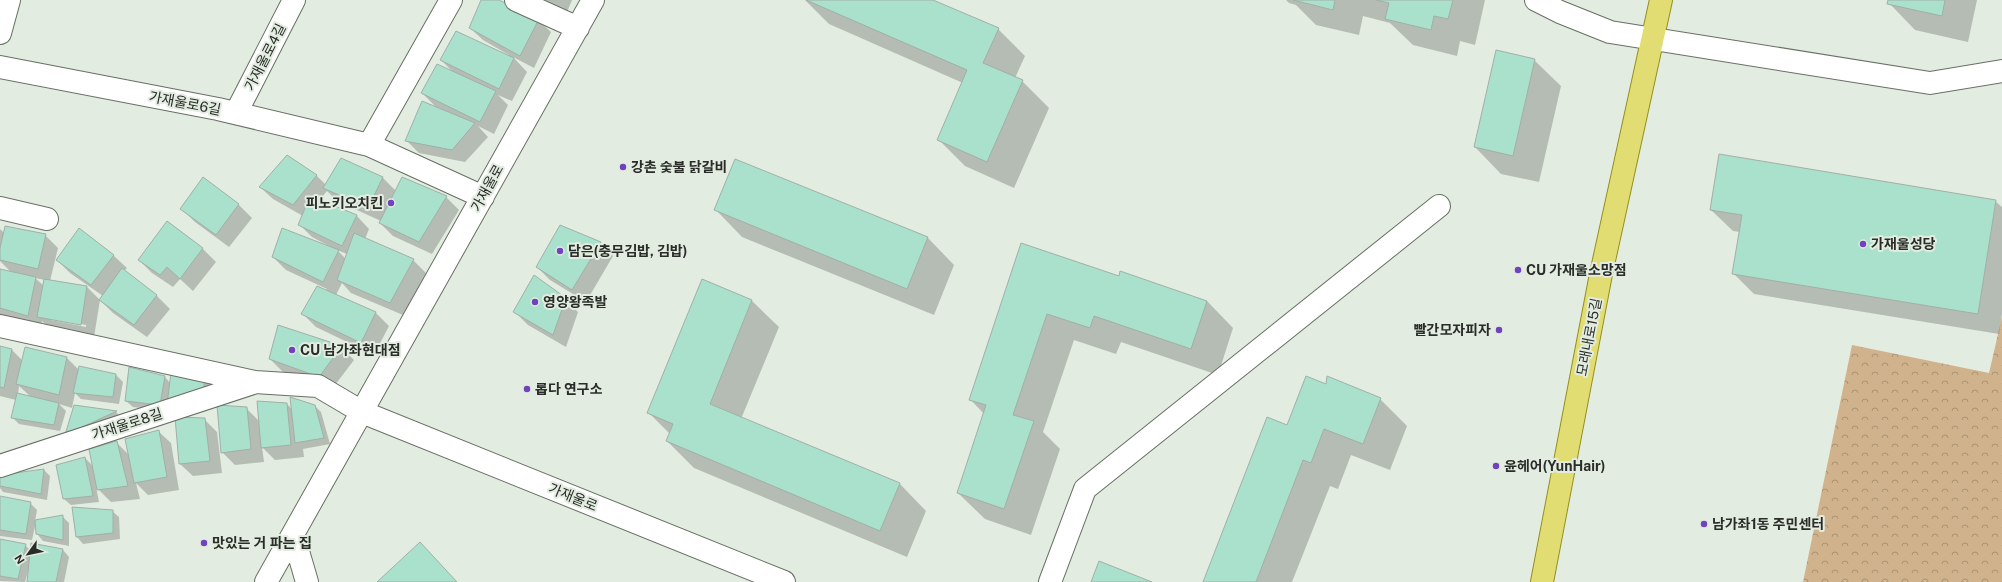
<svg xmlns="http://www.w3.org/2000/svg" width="2002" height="582" font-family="'Public Sans','Noto Sans KR',sans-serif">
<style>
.park{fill:url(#park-crowns)}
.shadow{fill:#0003;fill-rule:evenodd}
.building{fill:#a9e1cc;stroke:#a1afa9}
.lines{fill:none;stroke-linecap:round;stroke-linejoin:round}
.minor-casing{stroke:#687065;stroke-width:24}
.major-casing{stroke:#94901c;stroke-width:24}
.minor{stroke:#fff;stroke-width:22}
.major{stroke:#e2dd73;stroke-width:22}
.poi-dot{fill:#6f43bb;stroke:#e3ece0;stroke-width:1.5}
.labels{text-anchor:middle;stroke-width:4;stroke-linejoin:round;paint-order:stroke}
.street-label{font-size:14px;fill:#292c28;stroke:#e3ece0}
.poi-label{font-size:14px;font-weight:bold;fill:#292c28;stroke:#e3ece0;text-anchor:start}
</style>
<defs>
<pattern id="park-crowns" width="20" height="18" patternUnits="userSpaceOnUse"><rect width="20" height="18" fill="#d0b38c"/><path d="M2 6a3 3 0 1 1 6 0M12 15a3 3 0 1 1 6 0" fill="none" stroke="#a99272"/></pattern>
</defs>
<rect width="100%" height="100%" fill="#e3ece0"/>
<path class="park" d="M2002,317V582H1803L1852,345L1989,373Z"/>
<path class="shadow" d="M482,0H496L538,20L551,32L534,68L513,57L527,72L512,101L498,95L508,105L494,134L478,126L488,137L465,162L419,153L406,140L438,109L422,93L454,73L441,60L509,55L483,40L470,28Z
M542,0H572L567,12Z
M805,0H931L998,29L1025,56L1015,78L1022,81L1049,108L1014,188L965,166L938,139L963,83L829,24Z
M1286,0H1485L1475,45L1460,41L1457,56L1413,45L1390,23L1363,16L1359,35L1316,25L1296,5L1289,3Z
M1889,0H1977L1968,42L1915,30L1889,3Z
M1534,60L1561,86L1539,182L1501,174L1475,147Z
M316,175L326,185L383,178L396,191L446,197L459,210L432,254L393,236L380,223L381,221L337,201L327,191L319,201L357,216L369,229L365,239L413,260L426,273L403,315L351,293L342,283L336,295L376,313L389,326L374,355L316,327L303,314L327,289L286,270L273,257L331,248V247L312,237L299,224L303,216L273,199L260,187ZM337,250L347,254L346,259Z
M203,178L239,205L252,218L229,247L195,222L182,209Z
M1995,201L2002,207V314L1999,334L1754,294L1733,273L1740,232L1733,231L1711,210Z
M716,210L928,238L954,265L934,315L742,237Z
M168,222L203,249L216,262L193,291L180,279L173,287L152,273L139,260Z
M561,226L600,243L613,256L586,302L550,280L537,267Z
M0,229L4,233L45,235L58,248L50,281L87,287L100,300L94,337L51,329L42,321L41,328L0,317V270L12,273L0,261ZM35,278L45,280L44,286ZM51,318L86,325V327L51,320Z
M79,229L114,256L127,268L124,271L157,296L170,309L147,337L113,313L100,300L103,296L70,273L57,260Z
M1021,244L1119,278L1207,301L1233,328L1218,375L1121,342L1116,354L1074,340L1043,432L1060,449L1031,535L985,519L958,493L984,414L970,399Z
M703,280L752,301L779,327L741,419L900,484L926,511L907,557L694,468L667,441L670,434L649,413Z
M565,299L578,312L566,347L528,325L515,312Z
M341,347L354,360L332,389L283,372L270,359Z
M0,348L12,350L23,361L26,348L67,358L79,370V368L116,375L123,382L119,404L81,399L75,393L72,408L59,404L66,411L60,431L19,424L12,417L16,400L0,396ZM19,386L31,397L18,394Z
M130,368L165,377L170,383L204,379L210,386L167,411L133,407L126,401Z
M1327,386L1380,399L1407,426L1390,470L1351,455L1338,489L1330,486L1292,582H1204L1288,426Z
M286,403L293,410L314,405L321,412L330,444L303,449L304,457L275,460L262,447L264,462L235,465L222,452L246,408L260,422Z
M75,406L116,412L122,418L66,435Z
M204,419L217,432L222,473L193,476L180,464Z
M158,431L171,443L179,490L148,495L136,483L140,499L111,502L96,487L99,502L71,505L64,499L85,458L94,467L116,442L130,456Z
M44,470L50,476L47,500L3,492L0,488V476Z
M0,497L30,503L37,510L35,521L62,516L69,523V546L43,541L37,534L36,522L32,540L0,536Z
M73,508L112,511L119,517L120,539L83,544L77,537Z
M0,540L25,545L31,551L63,550L69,557L64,582H28V571L25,582L0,581Z"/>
<path class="building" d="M481,0H499L539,19L520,56L469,28Z
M806,0H933L999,28L983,63L1023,80L987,162L937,140L967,70Z
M1293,0H1335L1333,10Z
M1376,0H1453L1448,19L1434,16L1431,30L1385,19L1389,3Z
M1888,0H1945L1942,16L1887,4Z
M456,31L514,58L499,89L440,60Z
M1496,50L1535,59L1513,156L1474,147Z
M437,64L496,91L480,122L421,93Z
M422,101L475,123L452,150L405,141Z
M1719,154L1996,200L1978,314L1732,274L1742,215L1710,210Z
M287,155L317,175L293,205L259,187Z
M341,158L383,177L368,208L323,188Z
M735,159L928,237L907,289L714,210Z
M203,177L239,204L216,235L180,209Z
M402,177L447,196L419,242L379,223Z
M310,196L357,215L342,246L298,225Z
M167,221L203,248L180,279L167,267L160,275L138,260Z
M560,225L601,242L572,290L536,267Z
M5,226L46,234L38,269L0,260V248Z
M79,228L114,255L91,285L56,260Z
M282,228L339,250L323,282L272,257Z
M354,233L414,259L390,303L337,280Z
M1021,243L1119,276L1120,271L1207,301L1191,349L1094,316L1090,328L1047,314L1013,415L1034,421L1004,509L957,493L986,405L969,400Z
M122,268L157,295L134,325L99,300Z
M0,269L36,277L28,316L0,308Z
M534,275L566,298L553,335L513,312Z
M44,279L87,286L81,325L37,317Z
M702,279L752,300L710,404L900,483L880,531L666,441L673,424L647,413Z
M317,286L376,312L361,343L301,314Z
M278,325L342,346L319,377L269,359Z
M0,346L12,349L4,388L0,387Z
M25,347L67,357L59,395L16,384Z
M79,366L116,374L113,397L73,393Z
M129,367L165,376L160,405L125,401Z
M171,372L204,378V392L167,405Z
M1306,376L1326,384L1327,376L1381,398L1363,444L1324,429L1311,463L1303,460L1256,582H1203L1267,417L1287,425Z
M17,393L59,403L54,425L11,418Z
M290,397L315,405L324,438L295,443Z
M257,401L287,403L291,445L261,448Z
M74,405L117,411L65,435Z
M217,405L247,407L251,449L221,453Z
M175,417L205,418L210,461L179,464Z
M159,430L167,477L134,483L125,439Z
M117,441L128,486L97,490L89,449Z
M85,457L93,496L63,499L56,465Z
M44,469L41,494L0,486V475Z
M0,496L31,502L26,534L0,530Z
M72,507L113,510V533L76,537Z
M63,515V540L36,534L35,520Z
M0,539L26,544L18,579L0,576Z
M420,542L457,582H377Z
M31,543L63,549L56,582H27Z
M1099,561L1152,582H1091Z"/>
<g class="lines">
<defs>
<path id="minor" d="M516,0L578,28
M1536,0L1560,12L1610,32L1930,83L2002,71
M0,33L9,0
M0,67L218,109L369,145L483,197
M236,113L294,0
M369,145L451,0
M0,208L47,219
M0,326L255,382L318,386L362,412L784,582
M0,466L253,383
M293,534L307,582
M266,582L593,0
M1050,582L1085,489L1439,206"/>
<path id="major" d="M1542,582L1601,274L1661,0"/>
</defs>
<use href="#minor" class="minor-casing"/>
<use href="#major" class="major-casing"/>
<use href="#minor" class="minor"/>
<use href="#major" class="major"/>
</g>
<g class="poi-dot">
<circle cx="623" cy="167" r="4"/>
<circle cx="391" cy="203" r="4"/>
<circle cx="1863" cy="244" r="4"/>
<circle cx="560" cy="251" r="4"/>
<circle cx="1518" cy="270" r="4"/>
<circle cx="535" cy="302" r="4"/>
<circle cx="1499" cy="330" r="4"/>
<circle cx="292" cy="350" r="4"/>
<circle cx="527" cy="389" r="4"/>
<circle cx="1496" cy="466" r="4"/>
<circle cx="1704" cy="524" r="4"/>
<circle cx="204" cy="543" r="4"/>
</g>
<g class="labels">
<g class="street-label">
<text transform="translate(265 57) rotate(-63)" y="5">가재울로4길</text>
<text transform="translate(185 103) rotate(11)" y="5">가재울로6길</text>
<text transform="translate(487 188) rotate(-61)" y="5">가재울로</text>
<text transform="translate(1589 337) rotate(-79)" y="5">모래내로15길</text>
<text transform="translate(127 424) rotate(-18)" y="5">가재울로8길</text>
<text transform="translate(573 497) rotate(22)" y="5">가재울로</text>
</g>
<g class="poi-label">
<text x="631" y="172">강촌 숯불 닭갈비</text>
<text x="383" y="208" text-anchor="end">피노키오치킨</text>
<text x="1871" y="249">가재울성당</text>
<text x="568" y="256">담은(충무김밥, 김밥)</text>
<text x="1526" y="275">CU 가재울소망점</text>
<text x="543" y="307">영양왕족발</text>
<text x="1491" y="335" text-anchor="end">빨간모자피자</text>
<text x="300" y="355">CU 남가좌현대점</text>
<text x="535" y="394">롭다 연구소</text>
<text x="1504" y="471">윤헤어(YunHair)</text>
<text x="1712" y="529">남가좌1동 주민센터</text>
<text x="212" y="548">맛있는 거 파는 집</text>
</g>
</g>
<g transform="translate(28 554) rotate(237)" stroke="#e3ece0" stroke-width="3" paint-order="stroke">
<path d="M0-3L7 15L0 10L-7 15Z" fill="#292c28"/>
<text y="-6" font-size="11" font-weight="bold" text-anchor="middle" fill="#292c28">N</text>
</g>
</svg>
